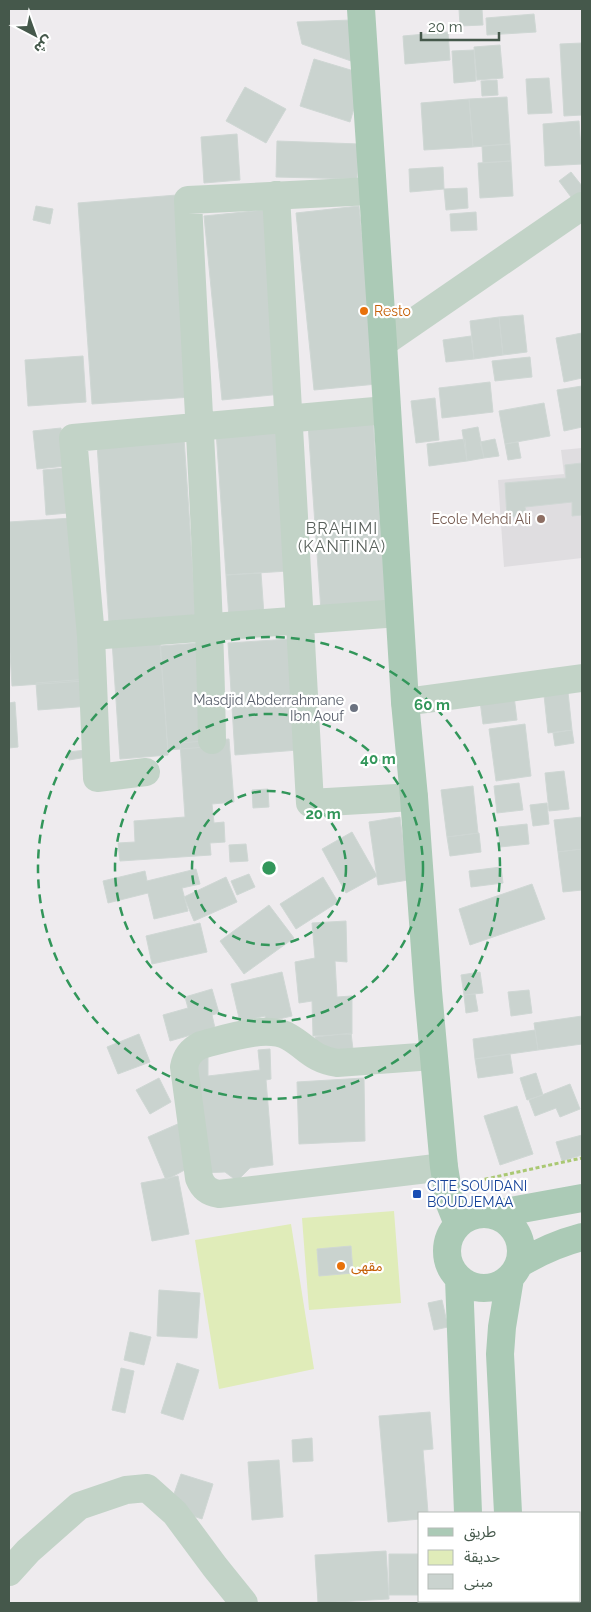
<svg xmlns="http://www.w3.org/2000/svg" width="591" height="1612" font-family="Raleway,'Noto Sans Arabic',sans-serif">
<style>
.education{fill:#dfdde0}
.green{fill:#e0ecb9}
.building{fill:#cad3cf;stroke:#cfd7d4}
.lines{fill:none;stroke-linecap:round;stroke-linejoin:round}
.path{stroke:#aac873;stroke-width:3;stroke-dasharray:4 2.5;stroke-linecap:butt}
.minor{stroke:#c2d3c7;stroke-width:28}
.major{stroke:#abcab6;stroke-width:28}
.ring{fill:none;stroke:#32965a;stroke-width:2.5;stroke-dasharray:9 6}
.food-dot{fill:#e8710a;stroke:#fff;stroke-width:2}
.education-dot{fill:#8d6e63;stroke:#fff;stroke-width:2}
.worship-dot{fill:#6b7280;stroke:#fff;stroke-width:2}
.transit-dot{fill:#1a4fb4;stroke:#fff;stroke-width:2}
.labels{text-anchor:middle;stroke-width:4.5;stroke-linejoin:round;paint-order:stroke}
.food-label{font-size:14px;fill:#c56008;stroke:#fff;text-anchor:start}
.education-label{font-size:14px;fill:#785e54;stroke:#fff;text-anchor:end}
.worship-label{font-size:14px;fill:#5b616d;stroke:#fff;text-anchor:end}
.transit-label{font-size:14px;fill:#164399;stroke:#fff;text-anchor:start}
.quarter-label{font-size:16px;letter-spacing:1px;fill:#58605b;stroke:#fff}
.centre{fill:#32965a;stroke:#fff;stroke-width:2.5}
.ring-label{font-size:15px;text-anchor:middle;font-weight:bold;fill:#32965a;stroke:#fff;stroke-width:4.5;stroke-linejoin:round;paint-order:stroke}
</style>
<rect width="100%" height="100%" fill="#eeebee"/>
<path class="education" d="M582,448V558L504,567L498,480L564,474L561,450Z"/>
<path class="green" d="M394,1211L401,1303L309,1310L302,1218Z
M291,1224L314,1369L219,1389L195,1240Z"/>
<path class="building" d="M459,9H482L483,25L460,26Z
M534,14L536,32L487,35L486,18Z
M352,20L354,62L302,44L297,22Z
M448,32L450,60L405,64L403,36Z
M582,43V115L564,116L560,44Z
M500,45L503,78L477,80L474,47Z
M474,50L476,81L454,83L452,51Z
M314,59L364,74L350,122L300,106Z
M549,78L552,113L528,114L526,79Z
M497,80L498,95L482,96L481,81Z
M245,87L286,109L266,143L226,121Z
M507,97L510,144L473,147L469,99Z
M469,99L473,147L424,150L421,103Z
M579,121L582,164L545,166L543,124Z
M237,134L240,180L204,183L201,137Z
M277,141L359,144L357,179L276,177Z
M510,144L511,161L483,163L482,146Z
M511,161L513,196L480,198L478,163Z
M443,167L444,189L410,192L409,169Z
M571,172L582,186V195L574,201L559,181Z
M467,188L468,208L446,210L444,189Z
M177,195L191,397L92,404L78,203Z
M36,206L53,209L50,224L33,220Z
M359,206L377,384L314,390L296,213Z
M264,210L282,394L222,400L204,216Z
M476,212L477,230L451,231L450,214Z
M523,315L527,352L503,355L499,317Z
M499,317L503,355L474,359L470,321Z
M582,333V378L564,382L556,338Z
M471,336L474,359L446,362L443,340Z
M83,356L86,402L28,406L25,360Z
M530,357L532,377L495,381L492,361Z
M490,382L493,412L442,418L439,388Z
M582,386V427L564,431L557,390Z
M435,398L439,440L416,443L411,401Z
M544,403L550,436L505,444L499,411Z
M373,419L386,606L321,611L308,424Z
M278,427L288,571L226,575L216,431Z
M478,427L484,458L467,461L462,430Z
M61,428L66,466L37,469L33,431Z
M184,438L196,617L109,623L97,444Z
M465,439L467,461L429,466L427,444Z
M495,439L499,456L484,458L480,442Z
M518,442L521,458L508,460L505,444Z
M582,463V515L572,516V502L525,507L527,515L507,517L505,483L566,478L565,465Z
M65,468L68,513L46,515L43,470Z
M73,518L84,681L12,686L9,635V522Z
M261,573L264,615L229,618L226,575Z
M160,637L168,755L120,759L112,641Z
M290,639L298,750L235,755L228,643Z
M199,643L206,747L168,750L160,646Z
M101,678L103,705L38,710L36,683Z
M568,692L572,730L548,733L544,695Z
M514,696L517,720L483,724L480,701Z
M15,702L18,747L9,748V703Z
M525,724L531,776L496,781L489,729Z
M572,730L574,743L555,746L553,733Z
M229,739L234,802L212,804L214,823L224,822L225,842L210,843L211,855L120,861L118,843L135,842L134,821L185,817L180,743Z
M86,750L87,757L69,760L68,752Z
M564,771L569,809L549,811L545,773Z
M519,783L523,810L497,813L494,786Z
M473,786L478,833L447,837L441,790Z
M268,789L269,807L253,808L252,790Z
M547,803L549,824L533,826L530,805Z
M400,817L408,880L378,885L369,822Z
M582,817V849L558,852L554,820Z
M527,824L529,844L500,847L498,827Z
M352,832L377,876L346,893L322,849Z
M479,833L481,852L450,856L447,837Z
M246,844L248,861L230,862L229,845Z
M582,849V890L563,892L558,852Z
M501,867L503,883L471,887L469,871Z
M196,869L200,884L182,888L188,911L154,919L148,893L108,903L103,881L145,871L147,881Z
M249,874L255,887L237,895L231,881Z
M226,877L237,902L194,921L184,897Z
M323,877L338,902L296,929L280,904Z
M532,884L545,919L470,945L459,909Z
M269,905L294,938L244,974L220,941Z
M346,921L347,962L335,961L337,997L352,996V1034L313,1036L312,1001L299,1003L295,962L315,958L312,923Z
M200,923L207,952L152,964L146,936Z
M282,972L292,1016L266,1022L265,1016L240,1022L231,984Z
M480,972L483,993L464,995L461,975Z
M212,989L219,1013L212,1015L215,1028L170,1041L163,1015L188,1008L185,997Z
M529,990L532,1013L511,1016L508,992Z
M475,994L478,1011L466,1013L464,995Z
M582,1016V1044L538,1050L534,1023Z
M535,1030L538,1050L475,1059L473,1039Z
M351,1033L354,1058L320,1056L315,1037Z
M139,1034L150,1062L118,1074L107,1047Z
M270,1049L271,1079L266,1080L273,1165L250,1168L237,1181L225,1172L202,1173L193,1058L208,1056V1076L260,1070L258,1050Z
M510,1054L513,1073L478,1078L475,1059Z
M536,1073L543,1095L527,1100L520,1078Z
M159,1078L171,1102L150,1114L136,1090Z
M364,1078L365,1141L299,1144L297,1082Z
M570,1084L580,1109L560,1117L556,1108L535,1116L529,1100Z
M517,1106L533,1154L500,1165L484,1116Z
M180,1123L194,1165L166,1180L148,1137Z
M582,1135V1155L562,1161L556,1142Z
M178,1176L189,1234L152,1241L141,1183Z
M351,1246L353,1273L319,1276L317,1249Z
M159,1290L200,1293L197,1338L157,1336Z
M442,1300L448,1327L434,1330L428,1303Z
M130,1332L151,1337L144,1365L124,1360Z
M177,1363L199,1370L183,1420L161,1413Z
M121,1368L134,1371L125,1413L112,1410Z
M430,1412L433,1449L423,1450L428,1513H420V1519L388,1522L379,1416Z
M312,1438L313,1461L293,1462L292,1440Z
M279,1460L283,1517L252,1520L248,1462Z
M181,1474L213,1484L202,1519L169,1508Z
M386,1551L389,1599L318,1603L315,1555Z
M389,1554H420V1595H389Z"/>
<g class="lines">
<path class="path" d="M472,1182L582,1158"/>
<path class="minor" d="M276,195L310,803L414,797
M383,343L582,206
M91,636L399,613
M405,702L582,678
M212,740C209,560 196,380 188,200L372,191
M146,772L97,778L91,636L73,438L386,410
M433,1056L337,1063C312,1059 308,1048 289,1037C267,1024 225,1039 201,1045C191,1050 186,1056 184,1067L199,1178C203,1188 208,1192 219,1194L444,1167
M9,1572L28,1551L79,1506L126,1490L147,1488L175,1513L215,1567L244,1603"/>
<path class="major" d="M361,9L383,343L405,702L414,797L428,991L444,1167L450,1204L458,1224
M447 1251a37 37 0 1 1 74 0a37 37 0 1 1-74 0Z
M495,1214L582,1198
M519,1264C539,1252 559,1243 582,1237
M459,1279L468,1513
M508,1513L500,1354L502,1327L510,1278
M472,1601V1603
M512,1601L513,1603"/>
</g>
<g class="ring">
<circle cx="269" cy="868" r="77"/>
<circle cx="269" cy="868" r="154"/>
<circle cx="269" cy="868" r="231"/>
</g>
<g class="food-dot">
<circle cx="364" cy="311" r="5"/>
<circle cx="341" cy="1266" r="5"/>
</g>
<circle class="education-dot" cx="541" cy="519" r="5"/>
<circle class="worship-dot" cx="354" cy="708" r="5"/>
<rect class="transit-dot" x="412" y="1189" width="10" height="10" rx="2.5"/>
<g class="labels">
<g class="food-label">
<text x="374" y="316">Resto</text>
<text x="351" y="1271">مقهى</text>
</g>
<g class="education-label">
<text x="531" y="524">Ecole Mehdi Ali</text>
</g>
<g class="worship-label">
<text x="344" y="705">Masdjid Abderrahmane<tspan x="344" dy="16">Ibn Aouf</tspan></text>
</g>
<g class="transit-label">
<text x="427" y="1191">CITE SOUIDANI<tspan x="427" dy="16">BOUDJEMAA</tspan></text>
</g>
<g class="quarter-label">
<text x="342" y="534">BRAHIMI<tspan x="342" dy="18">(KANTINA)</tspan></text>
</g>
</g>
<circle cx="269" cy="868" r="8" class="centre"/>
<g class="ring-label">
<text x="432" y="710">60 m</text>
<text x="378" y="764">40 m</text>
<text x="323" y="819">20 m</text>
</g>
<rect width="591" height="1612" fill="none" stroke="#45584b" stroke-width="20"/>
<rect x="418" y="1512" width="162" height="90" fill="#ffffff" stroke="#b5bcb7"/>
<rect x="428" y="1528" width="25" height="8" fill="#abcab6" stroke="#b5bcb7"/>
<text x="464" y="1537" font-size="15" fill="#45584b">طريق</text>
<rect x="428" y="1550" width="25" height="15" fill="#e0ecb9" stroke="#b5bcb7"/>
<text x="464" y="1562" font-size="15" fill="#45584b">حديقة</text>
<rect x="428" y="1574" width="25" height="15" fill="#cad3cf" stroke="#b5bcb7"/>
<text x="464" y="1587" font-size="15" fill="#45584b">مبنى</text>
<g transform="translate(35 35) rotate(139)" stroke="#ffffff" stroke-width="4" paint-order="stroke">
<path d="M0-4L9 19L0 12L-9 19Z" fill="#45584b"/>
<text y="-8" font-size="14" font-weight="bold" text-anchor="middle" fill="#45584b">ش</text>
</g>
<path d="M421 32v8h78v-8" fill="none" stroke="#45584b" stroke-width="2.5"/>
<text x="428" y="32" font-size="15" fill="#45584b" stroke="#ffffff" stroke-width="4" paint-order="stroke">20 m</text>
</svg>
